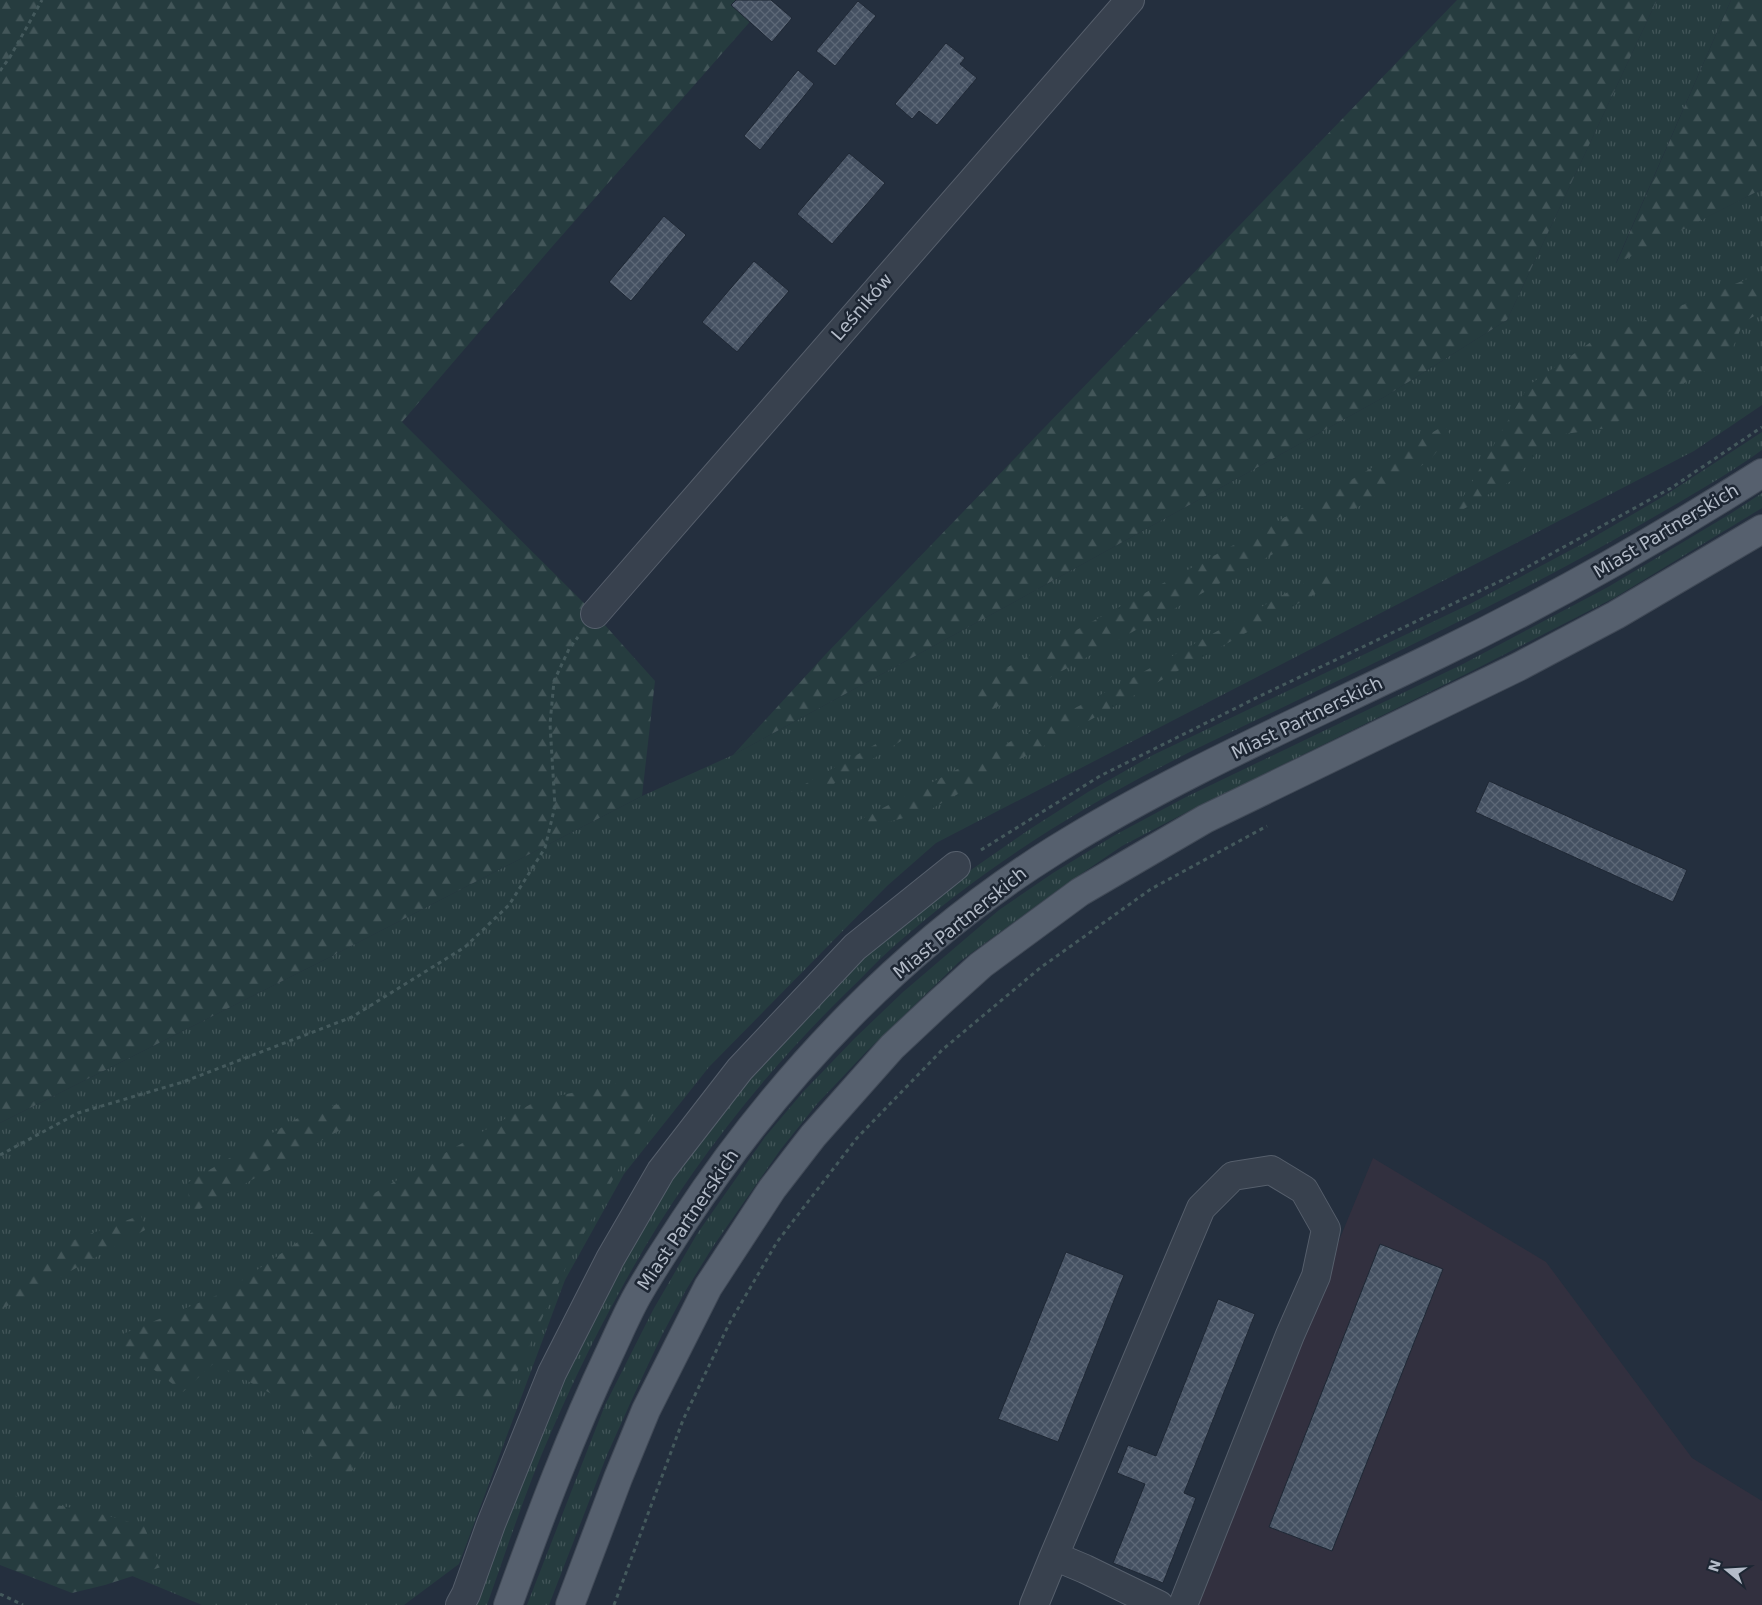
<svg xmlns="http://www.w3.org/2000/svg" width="1762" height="1605" font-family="'DejaVu Sans',sans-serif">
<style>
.medical{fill:#32303f}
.grass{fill:url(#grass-tufts)}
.forest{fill:url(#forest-firs)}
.building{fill:url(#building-cross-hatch);stroke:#1f2835}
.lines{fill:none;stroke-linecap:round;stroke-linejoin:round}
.minor-casing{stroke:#565f6c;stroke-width:30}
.major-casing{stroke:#414a57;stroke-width:30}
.path{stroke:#44595c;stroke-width:3;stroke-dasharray:4 4;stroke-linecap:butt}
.minor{stroke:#38414e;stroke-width:28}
.major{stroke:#56606e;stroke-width:28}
.labels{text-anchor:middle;stroke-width:5;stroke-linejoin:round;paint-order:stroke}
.street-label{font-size:18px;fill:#b4bcc9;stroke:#1d2633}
</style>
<defs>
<pattern id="grass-tufts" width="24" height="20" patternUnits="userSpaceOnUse" patternTransform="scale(1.25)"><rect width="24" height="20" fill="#263c3f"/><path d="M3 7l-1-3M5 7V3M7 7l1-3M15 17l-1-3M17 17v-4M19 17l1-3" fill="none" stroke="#435659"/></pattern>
<pattern id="forest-firs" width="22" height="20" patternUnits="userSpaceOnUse" patternTransform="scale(1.25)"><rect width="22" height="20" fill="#263c3f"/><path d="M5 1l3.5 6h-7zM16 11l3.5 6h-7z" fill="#435659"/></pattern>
<pattern id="building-cross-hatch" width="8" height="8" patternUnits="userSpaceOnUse" patternTransform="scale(1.25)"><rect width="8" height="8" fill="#455162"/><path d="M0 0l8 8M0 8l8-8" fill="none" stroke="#5d6877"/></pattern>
</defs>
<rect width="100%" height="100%" fill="#242f3e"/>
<path class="medical" d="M1373,1158L1546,1262L1692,1458L1762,1501V1605H1189Z"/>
<path class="grass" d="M1657,0H1731L1616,263L1762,189V405L1694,451L936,843L887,886L709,1067L624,1174L565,1280L459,1564L404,1605H202L0,1521V1123L330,957L642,796L733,755L1007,606L1386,396L1507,320Z
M1762,432V450C1723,478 1681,501 1640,525C1529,589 1412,645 1296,701C1251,723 1204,744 1159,768C1064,817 972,877 892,948C876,962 862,978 847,992C757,1080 679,1181 620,1291C595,1336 573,1382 553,1428C527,1486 508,1546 487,1605H472L513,1493L603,1293L677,1169L724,1105L831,988L890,932L958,879L1030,829L1088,792L1153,755L1470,604L1582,544L1664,496Z
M1762,493V508L1614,598L1468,673L1189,811L1122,846L1062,887L959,962L867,1051L817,1104L781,1149L714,1245L686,1290L662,1335L633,1397L607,1455L549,1605H527L605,1405L653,1310L697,1234L765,1137L803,1092L855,1038L903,992L999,910L1053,873L1115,835L1186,797L1463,664L1608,587L1730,514Z"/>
<path class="forest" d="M0,0H769L551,248L402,422L595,614L655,681L642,796L330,957L0,1123Z
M1457,0H1657L1507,320L1386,396L1007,606L733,755L825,655Z
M1731,0H1762V189L1616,264Z
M1762,273V311L1743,323L1729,357L1607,428L1551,436L1516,478L1452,516L1529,385L1591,342Z
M1445,425L1450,435L1430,460L1365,503L988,712L965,698L984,680L1315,501Z
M1339,564L1335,583L924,813L863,828L854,823L1125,682Z
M899,731L904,739L832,785L791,792Z
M624,1082L660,1106L633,1142L565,1269L504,1400L459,1396L399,1402L350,1474L310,1456L298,1408L214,1363L183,1392L113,1338L225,1292L343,1211L538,1100Z
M349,1103L351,1124L191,1214L187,1183L315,1108Z
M141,1215L145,1230L0,1310V1307L63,1244Z
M0,1485L19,1498L94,1512L144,1526L161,1567L105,1585L72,1593L0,1565Z"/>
<path class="building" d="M736,0H771L792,18L772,42L731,5Z
M858,1L876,16L835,66L816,51Z
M946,43L965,58L960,64L977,78L937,125L919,111L912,119L895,104Z
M798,70L814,84L760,150L744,136Z
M849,153L885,183L832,244L797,214Z
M664,216L686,235L631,301L609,282Z
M754,261L789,291L737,352L702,322Z
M1489,781L1687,870L1673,902L1475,812Z
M1380,1244L1443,1269L1332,1551L1269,1527Z
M1066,1252L1124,1275L1058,1442L998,1419Z
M1218,1299L1255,1314L1184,1493L1196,1498L1163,1583L1113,1563L1145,1484L1117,1473L1128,1445L1156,1456Z"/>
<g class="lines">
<defs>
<path id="minor" d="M595,614L1130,0
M1054,1556L1201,1208L1233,1176L1271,1170L1304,1190L1326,1229L1316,1276L1290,1335L1183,1605
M460,1605L466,1594L491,1524L552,1373L610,1259L661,1171L740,1069L855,947L956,866
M1034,1605L1054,1556L1085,1569L1159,1605"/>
<path id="major" d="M508,1605C539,1519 571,1434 610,1352C619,1333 627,1314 637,1296C651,1271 668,1246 684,1221C780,1075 906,943 1055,850C1177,774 1310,717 1439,654C1551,600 1658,539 1762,473
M570,1605L618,1478L646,1410L708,1287L772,1189L813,1136L892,1047L940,1002L981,965L1080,892L1205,819L1520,666L1616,615L1762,529"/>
</defs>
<use href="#minor" class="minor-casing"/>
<use href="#major" class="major-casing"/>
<path class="path" d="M0,71L10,57L42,0
M981,850L1100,776L1260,696L1511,576L1671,488L1762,427
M0,1155L78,1113L183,1082L352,1017L465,947L509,905L545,848L555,806L550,724L554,681L569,649L578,637
M0,1594L23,1605
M614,1605L683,1420L729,1324L777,1242L857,1138L942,1050L1040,968L1151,889L1267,826"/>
<use href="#minor" class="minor"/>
<use href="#major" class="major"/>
</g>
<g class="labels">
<g class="street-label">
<text transform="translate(862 307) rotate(-49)" y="6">Leśników</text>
<text transform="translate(1666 531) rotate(-31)" y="6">Miast Partnerskich</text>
<text transform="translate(1307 718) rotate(-26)" y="6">Miast Partnerskich</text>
<text transform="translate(960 923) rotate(-39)" y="6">Miast Partnerskich</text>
<text transform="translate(688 1220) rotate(-56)" y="6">Miast Partnerskich</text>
</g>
</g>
<g transform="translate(1727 1570) rotate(288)" stroke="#1d2633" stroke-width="4" paint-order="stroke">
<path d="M0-4L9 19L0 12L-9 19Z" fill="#b4bcc9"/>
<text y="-8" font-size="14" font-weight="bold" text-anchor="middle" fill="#b4bcc9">N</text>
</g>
</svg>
